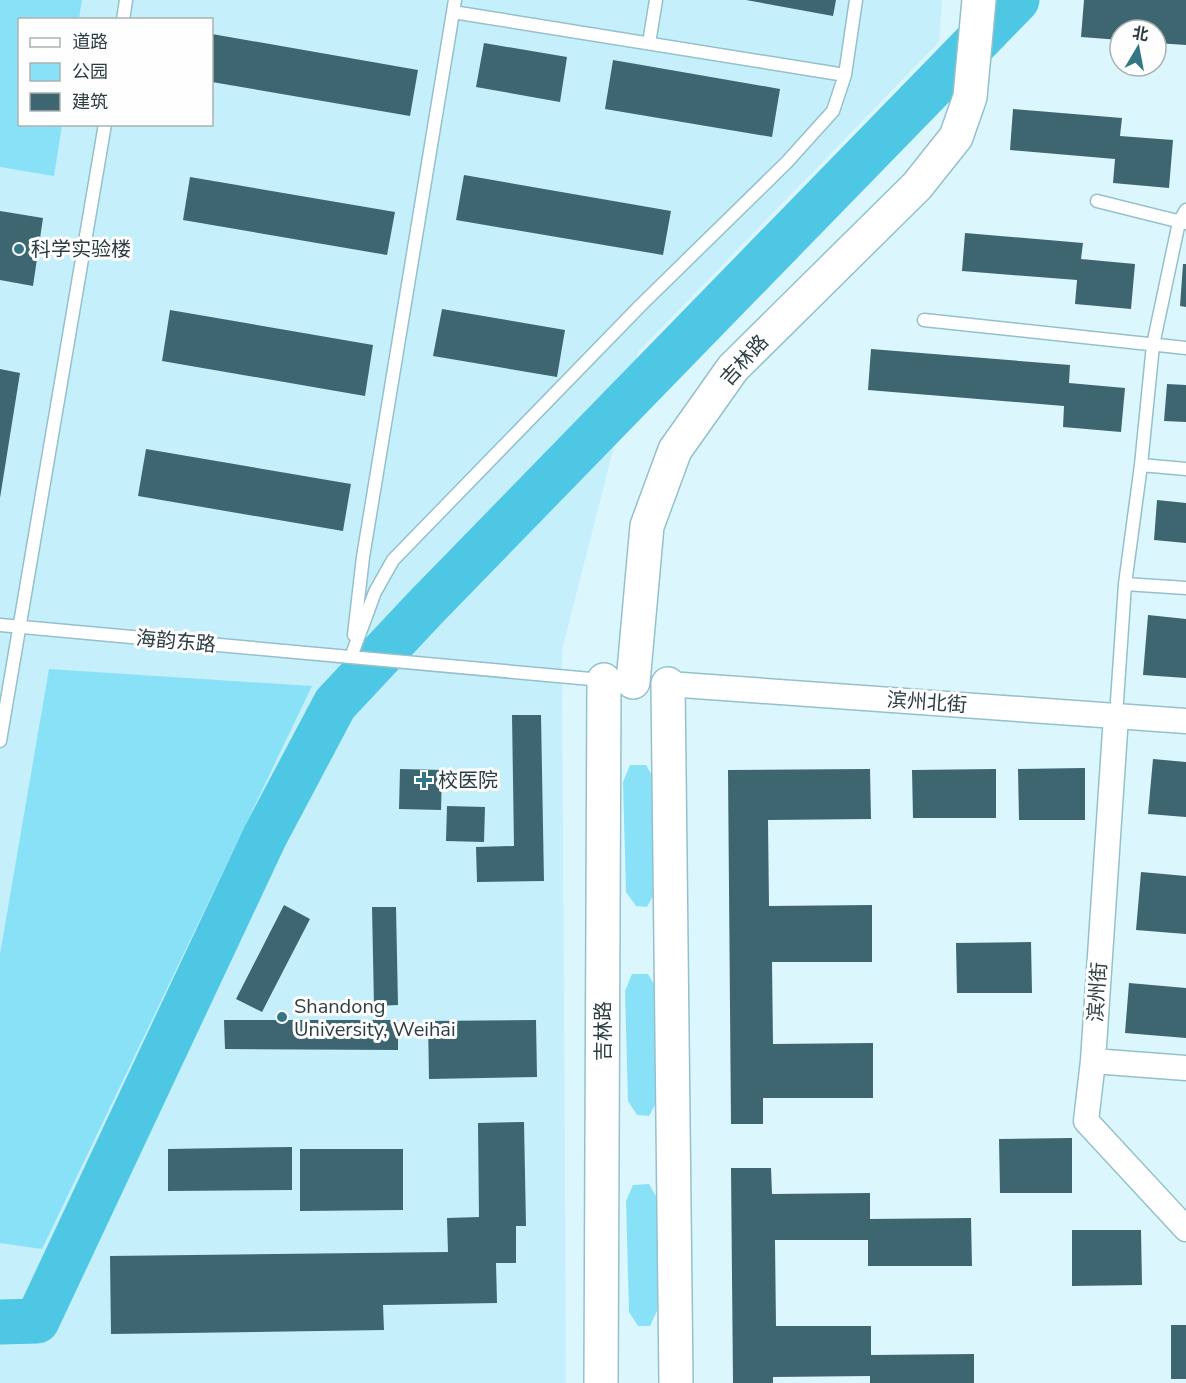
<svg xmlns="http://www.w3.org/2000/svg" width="1186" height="1383" font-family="'Nunito Sans','Noto Sans SC',sans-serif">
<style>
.built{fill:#c5effb;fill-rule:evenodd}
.green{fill:#89e1f8}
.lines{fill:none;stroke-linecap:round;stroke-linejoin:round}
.river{stroke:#4ec7e4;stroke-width:45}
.building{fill:#3e6670}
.service-casing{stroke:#95c0cb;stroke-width:15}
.minor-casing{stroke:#95c0cb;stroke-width:27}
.primary-casing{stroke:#95c0cb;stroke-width:36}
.service{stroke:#fff;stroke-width:12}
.minor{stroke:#fff;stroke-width:24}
.primary{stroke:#fff;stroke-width:33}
.poi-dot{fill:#337787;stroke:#fefefe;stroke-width:2}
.labels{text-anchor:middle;stroke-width:6;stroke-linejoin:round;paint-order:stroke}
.poi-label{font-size:20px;fill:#2d3e43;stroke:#fefefe;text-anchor:start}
.street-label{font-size:20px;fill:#2d3e43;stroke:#fefefe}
</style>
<rect width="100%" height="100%" fill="#dcf6fe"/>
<path class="built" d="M0,0H942L939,42L638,352L562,650L566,1383H0ZM20,20H212V124H20Z"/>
<path class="green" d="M0,0H82L79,19L20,20V124L62,125L54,176L0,167Z
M49,669L312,686L42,1249L0,1243V954Z
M630,765H646L654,779L655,892L647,907L636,906L626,892L623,782Z
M632,974H648L656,988L657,1101L649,1116L637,1115L628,1101L625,991Z
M649,1184L657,1198V1311L650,1326H638L629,1312L626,1201L633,1185Z"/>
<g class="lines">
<path class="river" d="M0,1322L37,1321L265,836L335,704L425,608L1017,0"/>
</g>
<path class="building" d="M746,0H836L833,16Z
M1084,0H1186V45L1156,43V30H1120V40L1081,37Z
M212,34L418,70L410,116L212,82Z
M484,43L567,57L560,102L476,87Z
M613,60L780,89L772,137L605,109Z
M1013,109L1122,118L1120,136L1173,140L1169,188L1113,183L1115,159L1010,150Z
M464,175L671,211L663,255L456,220Z
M190,177L395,212L387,255L183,220Z
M0,211L43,218L33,286L0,280Z
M965,233L1083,243L1081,259L1135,264L1131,309L1075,304L1077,280L962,271Z
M1183,264H1186V307L1180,306Z
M442,309L565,330L557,377L433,356Z
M170,310L373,345L365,396L162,361Z
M871,349L1070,365L1069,383L1125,388L1121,432L1063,427L1064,406L868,390Z
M0,369L20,373L0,498Z
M1167,384L1186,385V422L1164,421Z
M146,449L351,484L343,531L138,496Z
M1157,500L1186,503V543L1154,540Z
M1148,615L1186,619V678L1143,675Z
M512,715H541L544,881L477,882L476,847L514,846Z
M1153,759L1186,762V817L1148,814Z
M1085,768V820H1019L1018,769Z
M400,769L442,770L441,810L399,809Z
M870,769L871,819L768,820L769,906L872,905V962H772L773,1044L873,1043V1098H763V1124H731L728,770Z
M996,769V818H913L912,770Z
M447,806L485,807L484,842L446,841Z
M1141,872L1186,876V934L1136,930Z
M284,905L310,919L262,1012L236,999Z
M372,907H396L398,1005L374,1006Z
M1031,942L1032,993H957L956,943Z
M1129,983L1186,988V1038L1125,1033Z
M224,1020H398V1050L225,1049Z
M536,1020L537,1077L429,1079L428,1021Z
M524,1122L526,1226H516V1263H496L497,1303L383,1305L384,1330L111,1334L110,1256L448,1252L447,1218L479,1217L478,1123Z
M1072,1138V1193H1000L999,1139Z
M292,1147V1190L168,1191V1149Z
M300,1149H403V1210L300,1211Z
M731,1168H771L772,1194L870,1193V1219L971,1218L972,1266H868V1240H775L776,1326H871V1355L974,1354V1383H870V1376L773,1377V1383H733Z
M1072,1230H1141L1142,1285L1072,1286Z
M1171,1325H1186V1379H1171Z"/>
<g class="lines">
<defs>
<path id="service" d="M453,12L845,75
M123,20L126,0
M649,43L656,0
M1097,201L1185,223
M924,320L1186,348
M1141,465L1186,469
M1125,584L1186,588
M0,625L602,680
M354,635L363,557L455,0
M351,657L375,592L393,560L640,306L787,162L833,111L845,75L856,0
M1116,716L1125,584L1141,465L1153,345L1179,222L1186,210
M0,741L105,124"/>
<path id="minor" d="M668,684L1186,721
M1116,716L1093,1061L1086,1121L1186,1229
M1093,1061L1186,1068"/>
<path id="primary" d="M633,682L647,526L675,450L733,368L917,186L956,137L970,97L979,0
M668,684L676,1383
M601,1383L604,680"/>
</defs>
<use href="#service" class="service-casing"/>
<use href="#minor" class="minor-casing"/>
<use href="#primary" class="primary-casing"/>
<use href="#service" class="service"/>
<use href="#minor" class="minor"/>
<use href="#primary" class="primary"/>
</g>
<g class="poi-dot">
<circle cx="19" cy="249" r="6"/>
<path d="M421 771h6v6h6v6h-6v6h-6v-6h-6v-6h6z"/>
<circle cx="282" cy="1017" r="6"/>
</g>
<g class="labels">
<g class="poi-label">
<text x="31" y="256">科学实验楼</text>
<text x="438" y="787">校医院</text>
<text x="294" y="1013">Shandong<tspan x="294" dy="23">University, Weihai</tspan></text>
</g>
<g class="street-label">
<text transform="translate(744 360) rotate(-48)" y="7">吉林路</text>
<text transform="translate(176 641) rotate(5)" y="7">海韵东路</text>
<text transform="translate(927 702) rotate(4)" y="7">滨州北街</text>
<text transform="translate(1097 992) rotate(-86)" y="7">滨州街</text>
<text transform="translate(603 1031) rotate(-90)" y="7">吉林路</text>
</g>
</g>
<rect x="18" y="18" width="195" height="108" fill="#fefefe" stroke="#aab1b3" stroke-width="1.5"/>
<rect x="30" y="38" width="30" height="9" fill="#ffffff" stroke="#aab1b3" stroke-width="1.5"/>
<text x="72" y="48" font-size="18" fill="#2d3e43">道路</text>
<rect x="30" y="63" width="30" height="18" fill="#89e1f8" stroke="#aab1b3" stroke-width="1.5"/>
<text x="72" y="78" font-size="18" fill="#2d3e43">公园</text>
<rect x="30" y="93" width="30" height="18" fill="#3e6670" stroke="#aab1b3" stroke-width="1.5"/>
<text x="72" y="108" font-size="18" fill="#2d3e43">建筑</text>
<g transform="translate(1138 48) rotate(10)"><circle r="28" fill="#fefefe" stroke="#aab1b3" stroke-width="1.5"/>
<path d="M0-4.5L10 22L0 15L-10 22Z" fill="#337787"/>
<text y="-9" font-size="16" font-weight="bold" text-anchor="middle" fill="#2d3e43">北</text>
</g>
</svg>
